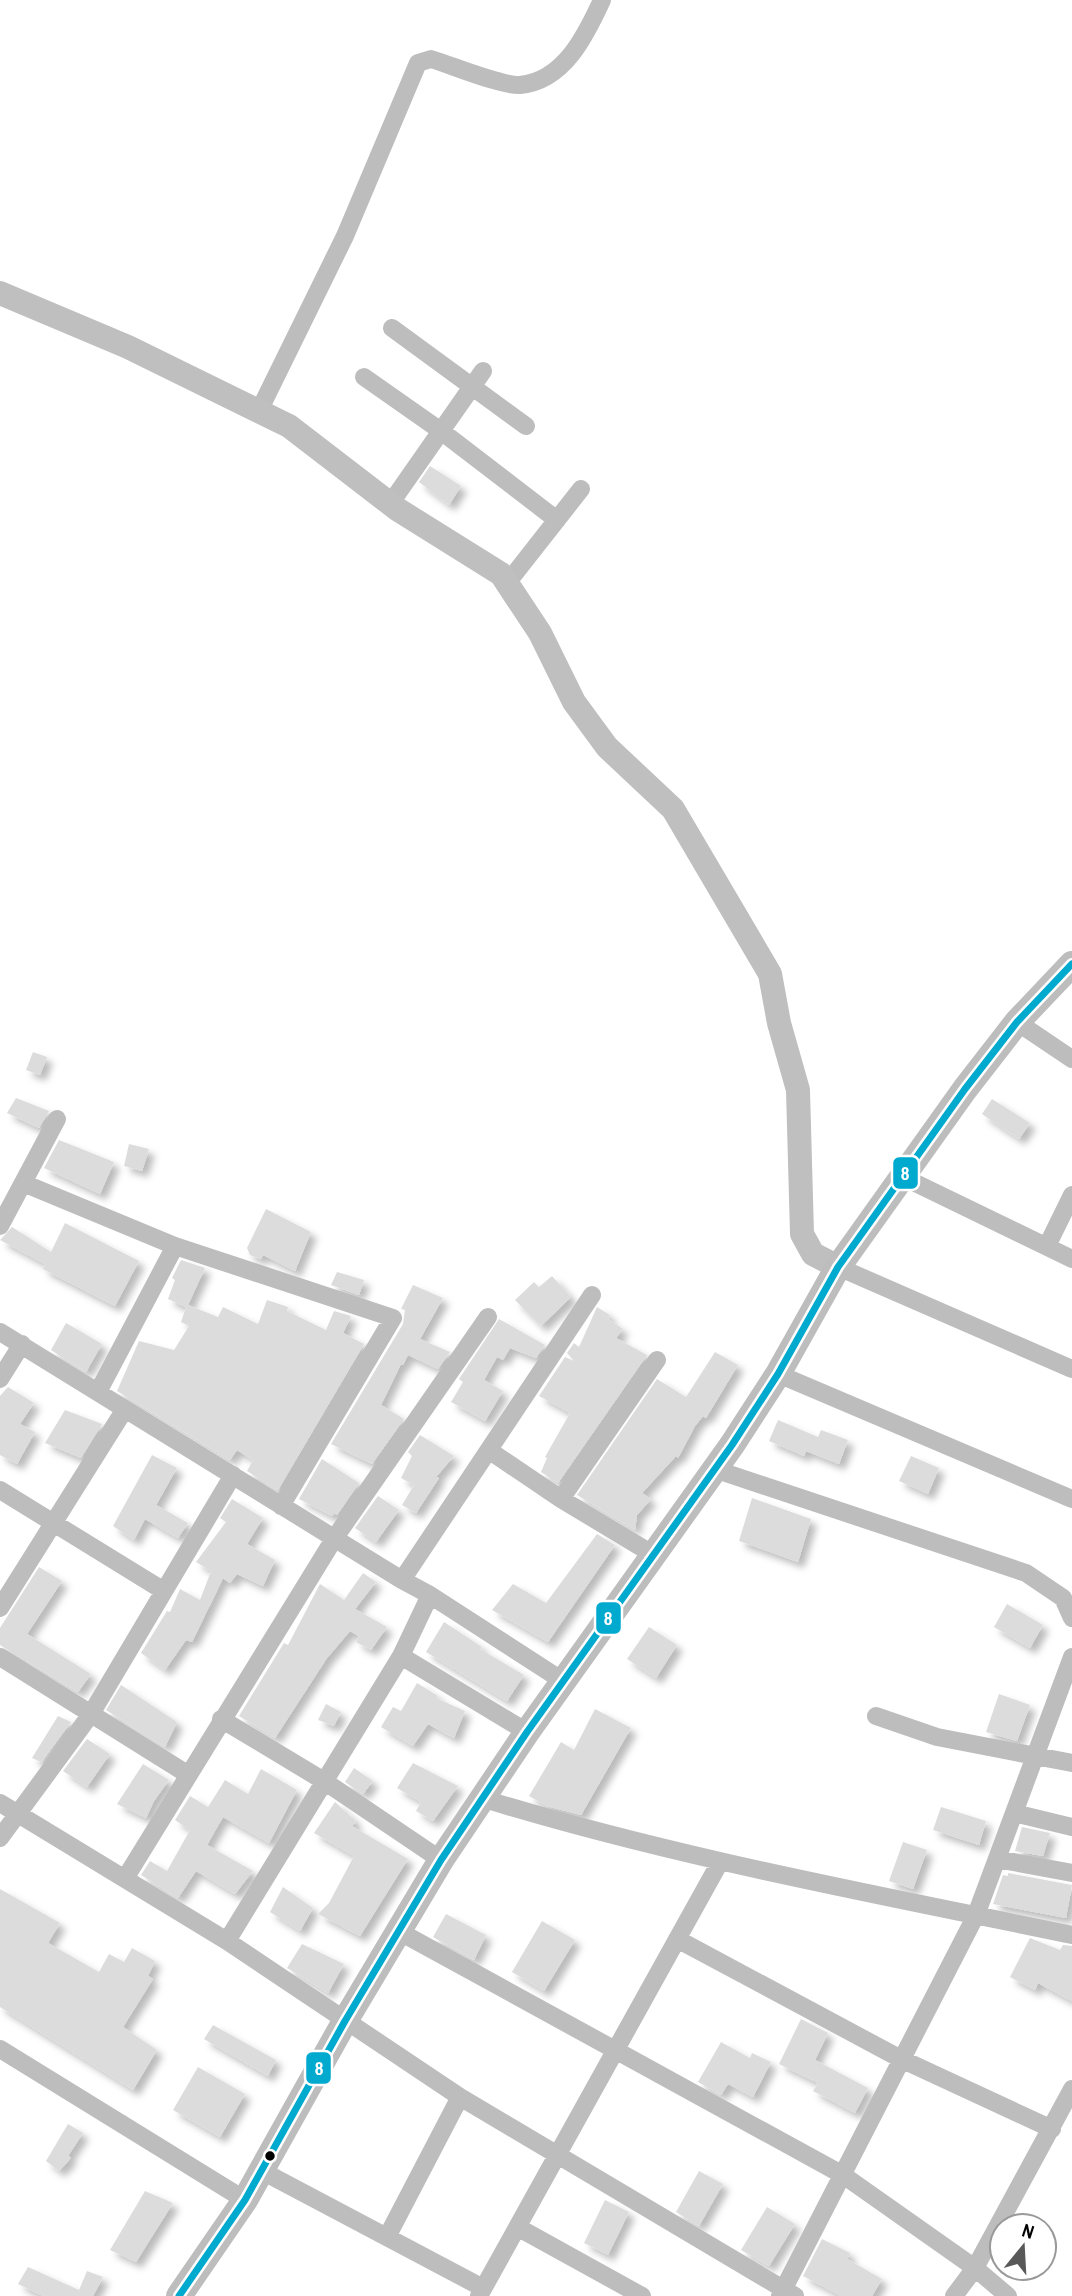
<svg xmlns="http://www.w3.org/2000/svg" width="1072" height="2296" font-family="'Archivo Narrow',sans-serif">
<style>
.building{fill:#dcdcdc;filter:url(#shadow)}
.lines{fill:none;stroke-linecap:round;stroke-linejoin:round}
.minor{stroke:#bdbdbd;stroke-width:18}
.secondary{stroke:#bfbfbf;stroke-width:24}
.primary{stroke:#bdbdbd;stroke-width:26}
.bus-1-casing{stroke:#fff;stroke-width:12}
.bus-1{stroke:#00a9ce;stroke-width:7}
.bus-dot{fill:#000;stroke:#fff;stroke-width:2.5}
.line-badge{stroke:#fff;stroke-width:2.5}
.badge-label{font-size:19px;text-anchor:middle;font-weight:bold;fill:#fff}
</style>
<defs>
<filter id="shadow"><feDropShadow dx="6" dy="6" stdDeviation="3.5" flood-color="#0004"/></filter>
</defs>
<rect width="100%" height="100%" fill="#fff"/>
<path class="building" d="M430,466L461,486L449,505L419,482Z
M33,1052L47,1057L40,1075L26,1070Z
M16,1098L49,1111L39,1128L7,1113Z
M992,1099L1030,1123L1019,1139L982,1114Z
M59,1140L114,1162L100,1194L44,1168Z
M129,1144L149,1149L142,1171L124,1166Z
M266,1209L311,1232L295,1271L263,1255L261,1259L250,1255L247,1248Z
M65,1223L139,1261L115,1306L43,1269L45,1264L0,1240L12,1227L51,1252Z
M181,1260L205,1268L188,1305L218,1317L223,1307L258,1324L267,1300L288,1307L287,1311L326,1330L334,1311L351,1316L343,1333L364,1344L278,1490L247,1471L253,1460L237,1450L230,1460L117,1391L139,1341L174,1350L189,1326L181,1322L186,1307L168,1299L175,1280L172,1278Z
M337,1272L364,1280L359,1295L331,1285Z
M552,1276L571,1297L541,1326L515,1300L534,1282L539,1287Z
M413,1285L443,1298L420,1339L450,1352L438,1369L408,1355L403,1365L401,1364L381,1405L404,1419L372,1464L331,1444L403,1324L405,1310L401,1309Z
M597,1307L610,1315L608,1319L623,1329L616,1338L647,1355L558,1483L541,1472L547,1458L545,1457L570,1413L539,1396L565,1357L574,1361L567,1353L574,1343L579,1347Z
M499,1319L545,1345L536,1358L510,1348L503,1360L497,1357L484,1380L503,1391L485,1421L451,1402L463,1382L459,1379Z
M66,1323L102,1344L86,1372L51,1350Z
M715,1352L738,1365L706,1418L703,1416L695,1426L678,1458L676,1456L642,1493L651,1499L637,1515L635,1530L577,1495L657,1379L686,1397Z
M8,1387L34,1403L20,1424L35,1432L17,1464L0,1455V1396Z
M65,1410L102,1424L81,1458L45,1443Z
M778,1420L818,1437L821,1430L848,1440L839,1464L806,1451L804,1456L769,1441Z
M420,1435L454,1456L436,1477L439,1478L416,1513L402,1505L414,1485L401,1478L412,1456L408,1452Z
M152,1455L177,1468L156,1505L188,1523L178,1538L145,1519L134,1540L113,1526Z
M911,1456L939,1468L928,1494L899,1481Z
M322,1459L359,1483L337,1515L334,1513L332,1516L299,1499Z
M378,1496L399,1510L376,1542L355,1528Z
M752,1498L811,1519L798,1562L739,1541Z
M232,1499L263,1518L247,1544L275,1560L263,1586L237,1574L230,1583L223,1578L192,1642L186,1640L165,1670L141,1653L167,1611L170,1612L180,1589L200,1600L211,1571L196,1562L226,1522L220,1518Z
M597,1534L615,1545L548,1642L492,1610L513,1584L546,1603Z
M39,1567L62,1581L27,1634L91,1674L78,1692L0,1645V1628Z
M363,1573L376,1582L355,1609L387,1627L371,1650L356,1642L359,1636L350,1631L327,1658L275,1738L239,1716L284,1643L288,1645L320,1584L344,1600Z
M1007,1604L1043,1625L1030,1648L994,1627Z
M444,1622L482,1647L480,1649L524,1675L507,1701L426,1652Z
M649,1627L677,1645L656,1678L627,1659Z
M417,1683L438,1696L436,1698L465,1711L454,1738L428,1724L413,1746L381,1727L393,1707L401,1711Z
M121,1685L177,1722L165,1747L106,1710Z
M999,1694L1030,1705L1017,1741L986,1732Z
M326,1704L341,1712L334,1726L318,1720Z
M595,1709L631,1728L581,1815L547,1806L529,1796L561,1742L574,1750Z
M58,1716L71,1722L41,1762L32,1758Z
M87,1739L110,1754L87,1787L63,1771Z
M413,1763L458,1786L433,1821L416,1811L421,1802L397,1788Z
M143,1764L169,1780L154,1801L146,1818L117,1804Z
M354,1768L373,1781L363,1794L345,1782Z
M261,1769L297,1790L269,1843L223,1817L207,1845L253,1871L235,1894L196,1871L178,1898L141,1875L150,1861L167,1871L190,1830L175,1820L190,1796L208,1807L225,1780L248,1794Z
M335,1802L356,1821L352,1826L408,1859L360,1936L318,1914L329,1903L354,1856L314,1833Z
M941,1807L986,1821L979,1845L933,1830Z
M1022,1827L1050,1833L1043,1856L1015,1851Z
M903,1842L927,1850L913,1889L889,1881Z
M1008,1873L1072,1885L1066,1918L993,1904L1003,1875L1008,1876Z
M283,1887L313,1908L300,1931L270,1912Z
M0,1889L60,1923L48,1943L99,1972L109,1954L124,1962L132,1948L155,1961L148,1976L153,1979L123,2027L157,2050L133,2090L0,2007Z
M446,1914L486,1935L474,1960L433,1937Z
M542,1921L575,1940L544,1991L512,1972Z
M1030,1938L1060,1950L1063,1945L1072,1946V2001L1038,1983L1035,1990L1010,1977Z
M302,1944L344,1964L328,1993L287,1968Z
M801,2019L828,2033L815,2060L868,2088L855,2113L813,2091L818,2083L779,2064Z
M213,2025L276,2060L268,2076L204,2039Z
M721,2042L750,2058L752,2053L771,2062L753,2097L728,2084L721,2095L698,2082Z
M198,2067L245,2094L220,2137L173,2110Z
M68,2124L83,2133L68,2156L71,2158L59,2171L46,2161Z
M699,2171L723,2184L699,2226L676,2212Z
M145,2191L173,2203L136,2262L110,2250Z
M605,2200L629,2212L608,2255L584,2243Z
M767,2207L795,2224L769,2266L741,2250Z
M822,2239L850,2253L847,2259L882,2279L872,2296H841L803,2276Z
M28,2267L79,2290L87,2271L103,2277L93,2296H43L18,2284Z"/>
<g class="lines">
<path class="minor" d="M392,328L526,426
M364,377L441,431L557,520
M259,411L345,236L418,63L431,59C451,65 501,86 520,85C564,81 586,35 602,0
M390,504L483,371
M508,582L581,489
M1017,1022L1072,1059
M903,1177L1072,1259
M23,1183L175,1246L393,1318L281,1506
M0,1226L57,1119
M1047,1246L1072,1195
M838,1267L1072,1369
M0,1332L402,1580L430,1595L563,1681
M778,1374L1072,1499
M0,1379L22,1344
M98,1392L175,1246
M490,1451L561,1499L654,1555
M714,1469L1026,1573L1063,1598L1072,1618
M0,1490L164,1591
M561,1499L657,1360
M402,1580L592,1295
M0,1608L125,1409
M401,1656L527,1732
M0,1657L187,1774
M876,1716L937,1737L1072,1763
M221,1719L324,1781L441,1860
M484,1799C677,1858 875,1894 1072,1935
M0,1803L227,1941L460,2097L795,2296
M1014,1813L1072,1827
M0,1838L91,1714L233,1475
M997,1859L1072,1873
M126,1877L334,1539L488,1317
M400,1932L843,2175L975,2268L1008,2296
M677,1939L901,2059L1052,2129
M227,1941L401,1656L430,1595
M0,2049L245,2200
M262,2171L483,2288
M519,2228L642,2296
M387,2237L460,2097
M479,2296L720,1862
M780,2296L976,1915L1072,1657
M954,2296L975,2268L1072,2089"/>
<path class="secondary" d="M0,293L128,347L289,426L397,509L501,574L540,633L574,702L607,747L673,809L770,974L779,1023L798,1090L802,1234L813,1254L838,1267"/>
<path class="primary" d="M179,2296L245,2200L345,2021L441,1860L527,1732L732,1445L778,1374L838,1267L965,1089L1017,1022L1072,964"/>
<defs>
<path id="bus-1" d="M179,2296L245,2200L345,2021L441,1860L527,1732L732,1445L778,1374L838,1267L965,1089L1017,1022L1072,964"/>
</defs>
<use href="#bus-1" class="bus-1-casing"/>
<use href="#bus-1" class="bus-1"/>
</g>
<circle class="bus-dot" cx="270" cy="2156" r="6"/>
<g class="line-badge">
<rect x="892" y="1156" width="27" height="34" rx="7" fill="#00a9ce"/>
<rect x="595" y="1601" width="27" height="34" rx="7" fill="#00a9ce"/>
<rect x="305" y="2051" width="27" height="34" rx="7" fill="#00a9ce"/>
</g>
<g class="badge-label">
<text x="905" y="1180">8</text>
<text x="608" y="1625">8</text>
<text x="319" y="2075">8</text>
</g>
<g transform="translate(1023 2247) rotate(18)"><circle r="33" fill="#ffffff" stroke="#999999" stroke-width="2"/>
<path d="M0-5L12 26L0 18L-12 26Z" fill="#595959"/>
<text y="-10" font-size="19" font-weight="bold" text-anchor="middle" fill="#000000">N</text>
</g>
</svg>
